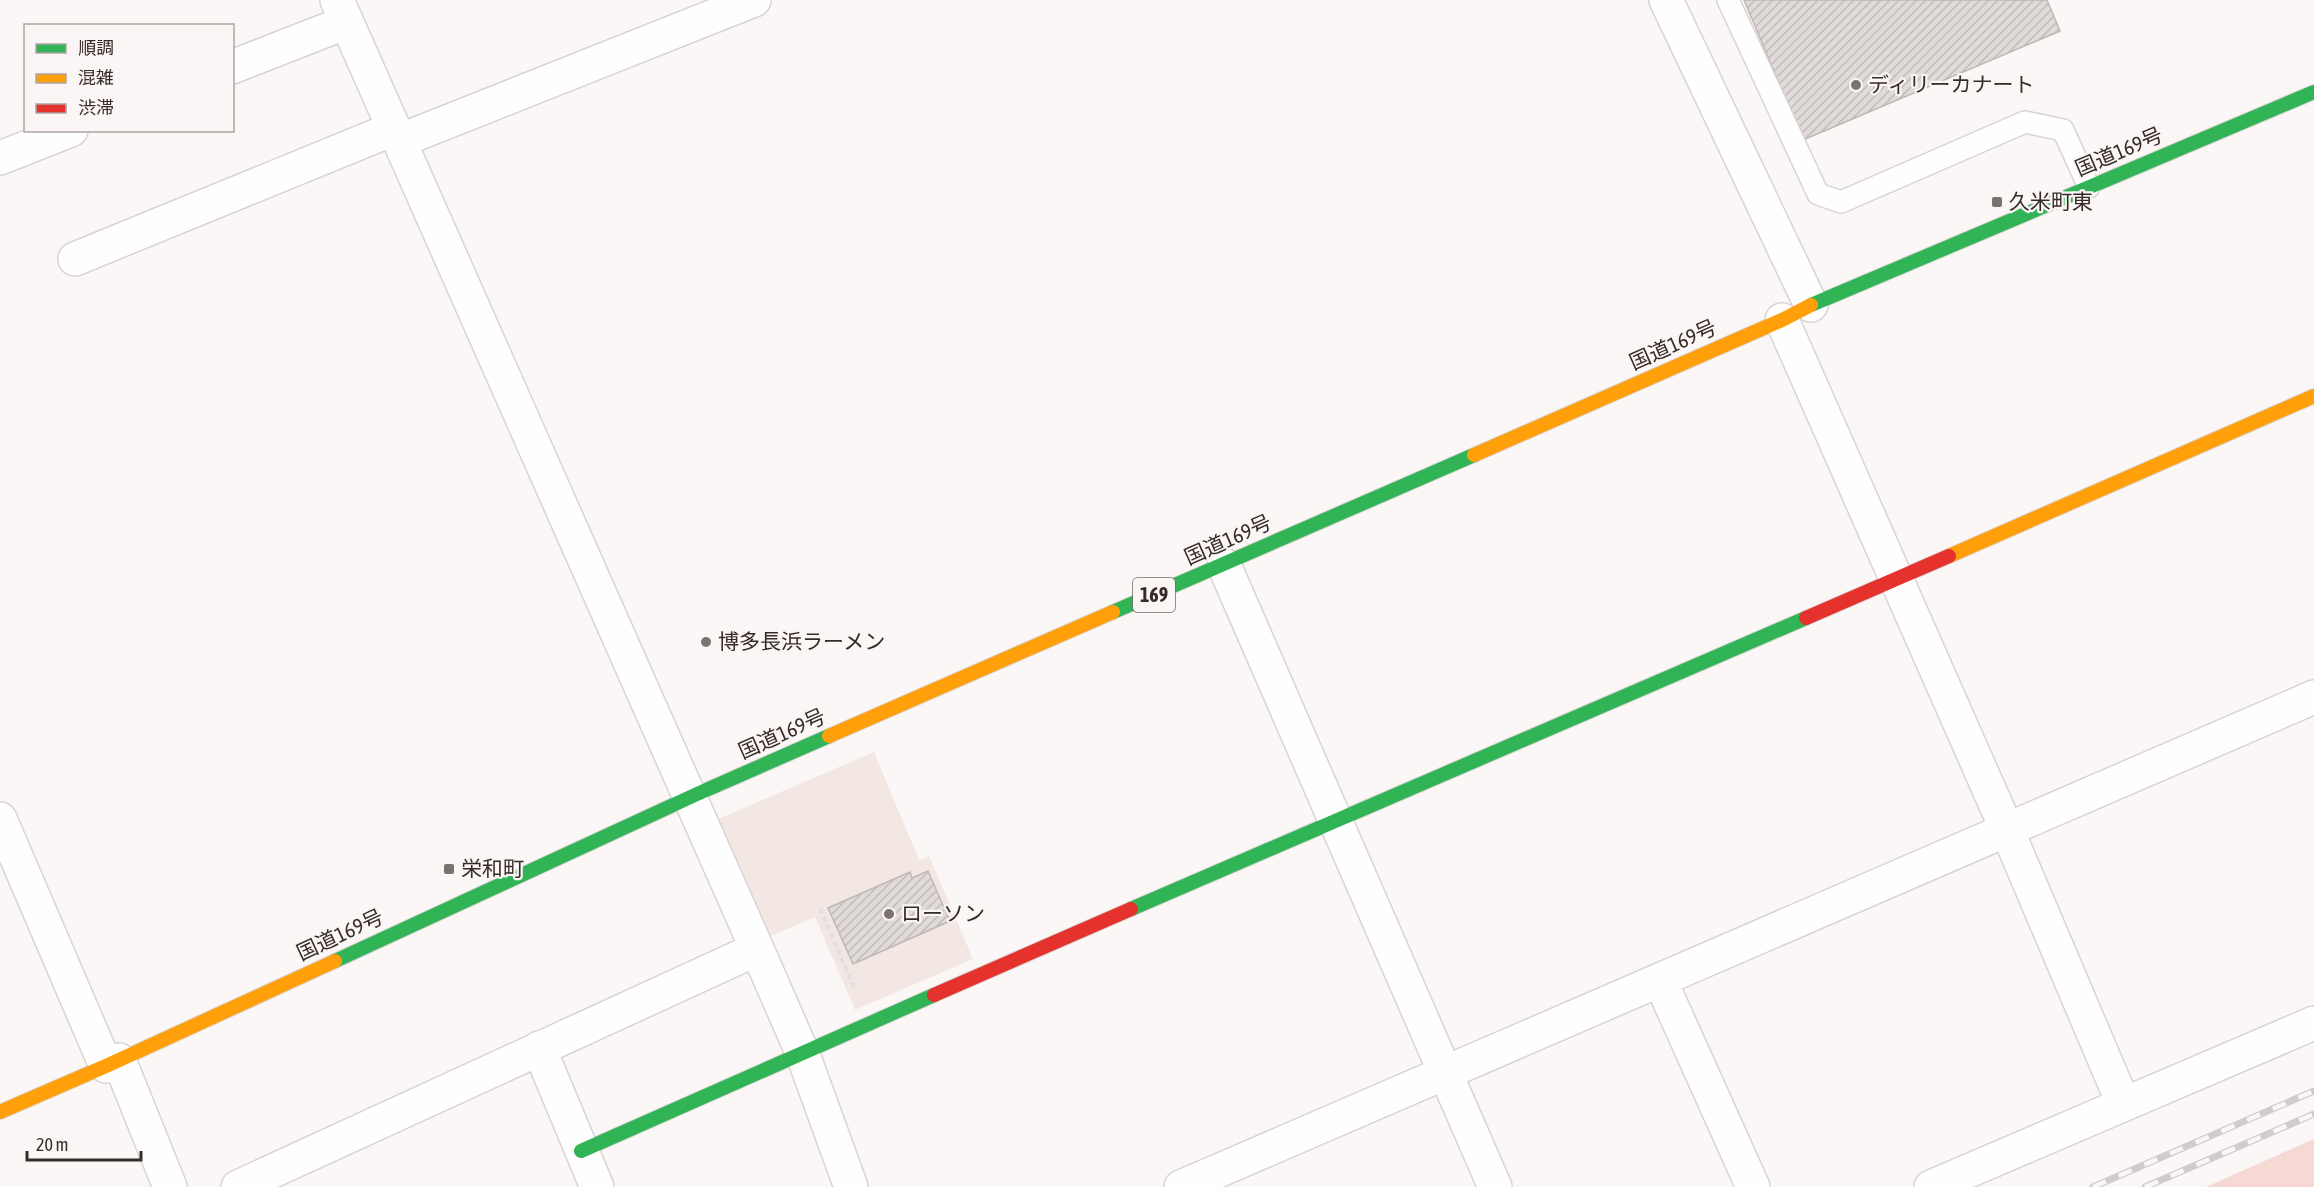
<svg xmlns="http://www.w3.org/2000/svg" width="2314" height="1187" font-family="'Asap Condensed','Noto Sans JP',sans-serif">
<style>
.built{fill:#f3e7e4}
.park{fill:#f6d9d4}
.building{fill:url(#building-hatch);stroke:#bdb8b6;stroke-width:1.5}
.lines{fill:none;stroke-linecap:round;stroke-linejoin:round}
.lane-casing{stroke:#d9d4d3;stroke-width:24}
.street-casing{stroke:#d9d4d3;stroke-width:36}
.fast-casing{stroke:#d9d4d3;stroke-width:16}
.slow-casing{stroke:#d9d4d3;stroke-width:16}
.jam-casing{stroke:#d9d4d3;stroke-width:16}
.path{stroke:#e1e0e0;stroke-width:4;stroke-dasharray:6 3;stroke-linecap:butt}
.lane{stroke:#fefefe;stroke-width:21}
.street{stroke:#fefefe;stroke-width:33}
.fast{stroke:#30b455;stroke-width:14}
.slow{stroke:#ff9f0a;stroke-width:14}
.jam{stroke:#e5322d;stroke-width:14}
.rail-casing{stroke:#cfcdcc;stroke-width:7}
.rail{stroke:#fbf6f5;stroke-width:4.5;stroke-dasharray:14;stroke-linecap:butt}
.poi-dot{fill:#7a7371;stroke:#fbf6f5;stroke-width:2}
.labels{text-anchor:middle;stroke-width:4.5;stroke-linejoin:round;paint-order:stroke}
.shield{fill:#fbf6f5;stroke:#706967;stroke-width:1.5}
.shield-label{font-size:20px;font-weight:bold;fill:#352c2a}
.poi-label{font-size:21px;fill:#352c2a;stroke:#fbf6f5;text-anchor:start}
.street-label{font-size:21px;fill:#352c2a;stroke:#fbf6f5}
</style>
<defs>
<pattern id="building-hatch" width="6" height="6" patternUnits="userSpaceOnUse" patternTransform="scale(1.5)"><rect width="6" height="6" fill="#e0dad9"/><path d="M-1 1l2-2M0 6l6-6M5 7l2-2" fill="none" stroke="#c1bbba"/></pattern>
</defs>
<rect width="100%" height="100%" fill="#faf7f6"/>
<path class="built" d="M874,752L919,860L929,856L973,959L855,1010L815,917L762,940L711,822Z"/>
<path class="park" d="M2314,1139V1187H2206Z"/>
<path class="building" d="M1744,0H2047L2060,31L1803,140Z
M928,871L950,921L853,964L828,908L910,872L912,878Z"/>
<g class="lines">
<defs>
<path id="lane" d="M1728,0L1818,194L1841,202L2025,122L2063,130L2089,187"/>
<path id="street" d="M337,0L757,949L802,1052L851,1187
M1666,0L1811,305
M232,67L347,22
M399,141L754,0
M0,158L71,130
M75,259L393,129
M1782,320L2007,830L2123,1103
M1224,565L1495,1187
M0,819L106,1066
M1660,980L1753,1187
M539,1048L597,1187
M119,1060L170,1187
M238,1187L757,949
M1181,1187L2314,697
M1931,1187L2314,1023"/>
<path id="fast" d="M1811,305L2314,92
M1113,612L1474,455
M1131,909L1806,618
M335,961L697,794L829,736
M581,1151L934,995"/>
<path id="slow" d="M1474,455L1782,320L1811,305
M1949,556L2314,396
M829,736L1113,612
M0,1112L106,1066L335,961"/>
<path id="jam" d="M1806,618L1949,556
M934,995L1131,909"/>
</defs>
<use href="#lane" class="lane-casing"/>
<use href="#street" class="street-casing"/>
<use href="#fast" class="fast-casing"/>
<use href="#slow" class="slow-casing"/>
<use href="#jam" class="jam-casing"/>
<path class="path" d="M820,908L855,990"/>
<use href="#lane" class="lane"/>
<use href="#street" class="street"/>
<use href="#fast" class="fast"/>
<use href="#slow" class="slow"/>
<use href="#jam" class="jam"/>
<defs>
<path id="rail" d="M2093,1187L2314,1091
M2145,1187L2314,1114"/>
</defs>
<use href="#rail" class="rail-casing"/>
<use href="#rail" class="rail"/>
</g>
<g class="poi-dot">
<circle cx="1856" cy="85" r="6"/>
<rect x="1991" y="196" width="12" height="12" rx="3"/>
<circle cx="706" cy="642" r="6"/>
<rect x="443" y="863" width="12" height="12" rx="3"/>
<circle cx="889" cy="914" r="6"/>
</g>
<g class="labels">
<rect class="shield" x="1133" y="578" width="42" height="34" rx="4.5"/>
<g class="shield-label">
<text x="1154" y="602">169</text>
</g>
<g class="poi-label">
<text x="1868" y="92">ディリーカナート</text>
<text x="2009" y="209">久米町東</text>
<text x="718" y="649">博多長浜ラーメン</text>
<text x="461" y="876">栄和町</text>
<text x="901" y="921">ローソン</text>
</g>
<g class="street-label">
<text transform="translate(2119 152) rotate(-23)" y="7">国道169号</text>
<text transform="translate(1673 345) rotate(-24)" y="7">国道169号</text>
<text transform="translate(1228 540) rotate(-24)" y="7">国道169号</text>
<text transform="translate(782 734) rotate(-24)" y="7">国道169号</text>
<text transform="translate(340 935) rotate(-25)" y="7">国道169号</text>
</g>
</g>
<rect x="24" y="24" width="210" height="108" fill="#fbf6f5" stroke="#aca5a4" stroke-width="1.5"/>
<rect x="36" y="44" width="30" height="9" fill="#30b455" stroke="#aca5a4" stroke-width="1.5"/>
<text x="78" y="54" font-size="18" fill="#352c2a">順調</text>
<rect x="36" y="74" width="30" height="9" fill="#ff9f0a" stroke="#aca5a4" stroke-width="1.5"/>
<text x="78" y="84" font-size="18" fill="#352c2a">混雑</text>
<rect x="36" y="104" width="30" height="9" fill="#e5322d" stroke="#aca5a4" stroke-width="1.5"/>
<text x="78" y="114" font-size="18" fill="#352c2a">渋滞</text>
<path d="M27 1151v9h114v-9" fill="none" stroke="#352c2a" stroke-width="3"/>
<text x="36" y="1151" font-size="18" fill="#352c2a" stroke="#fbf6f5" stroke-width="4.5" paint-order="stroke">20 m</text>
</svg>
